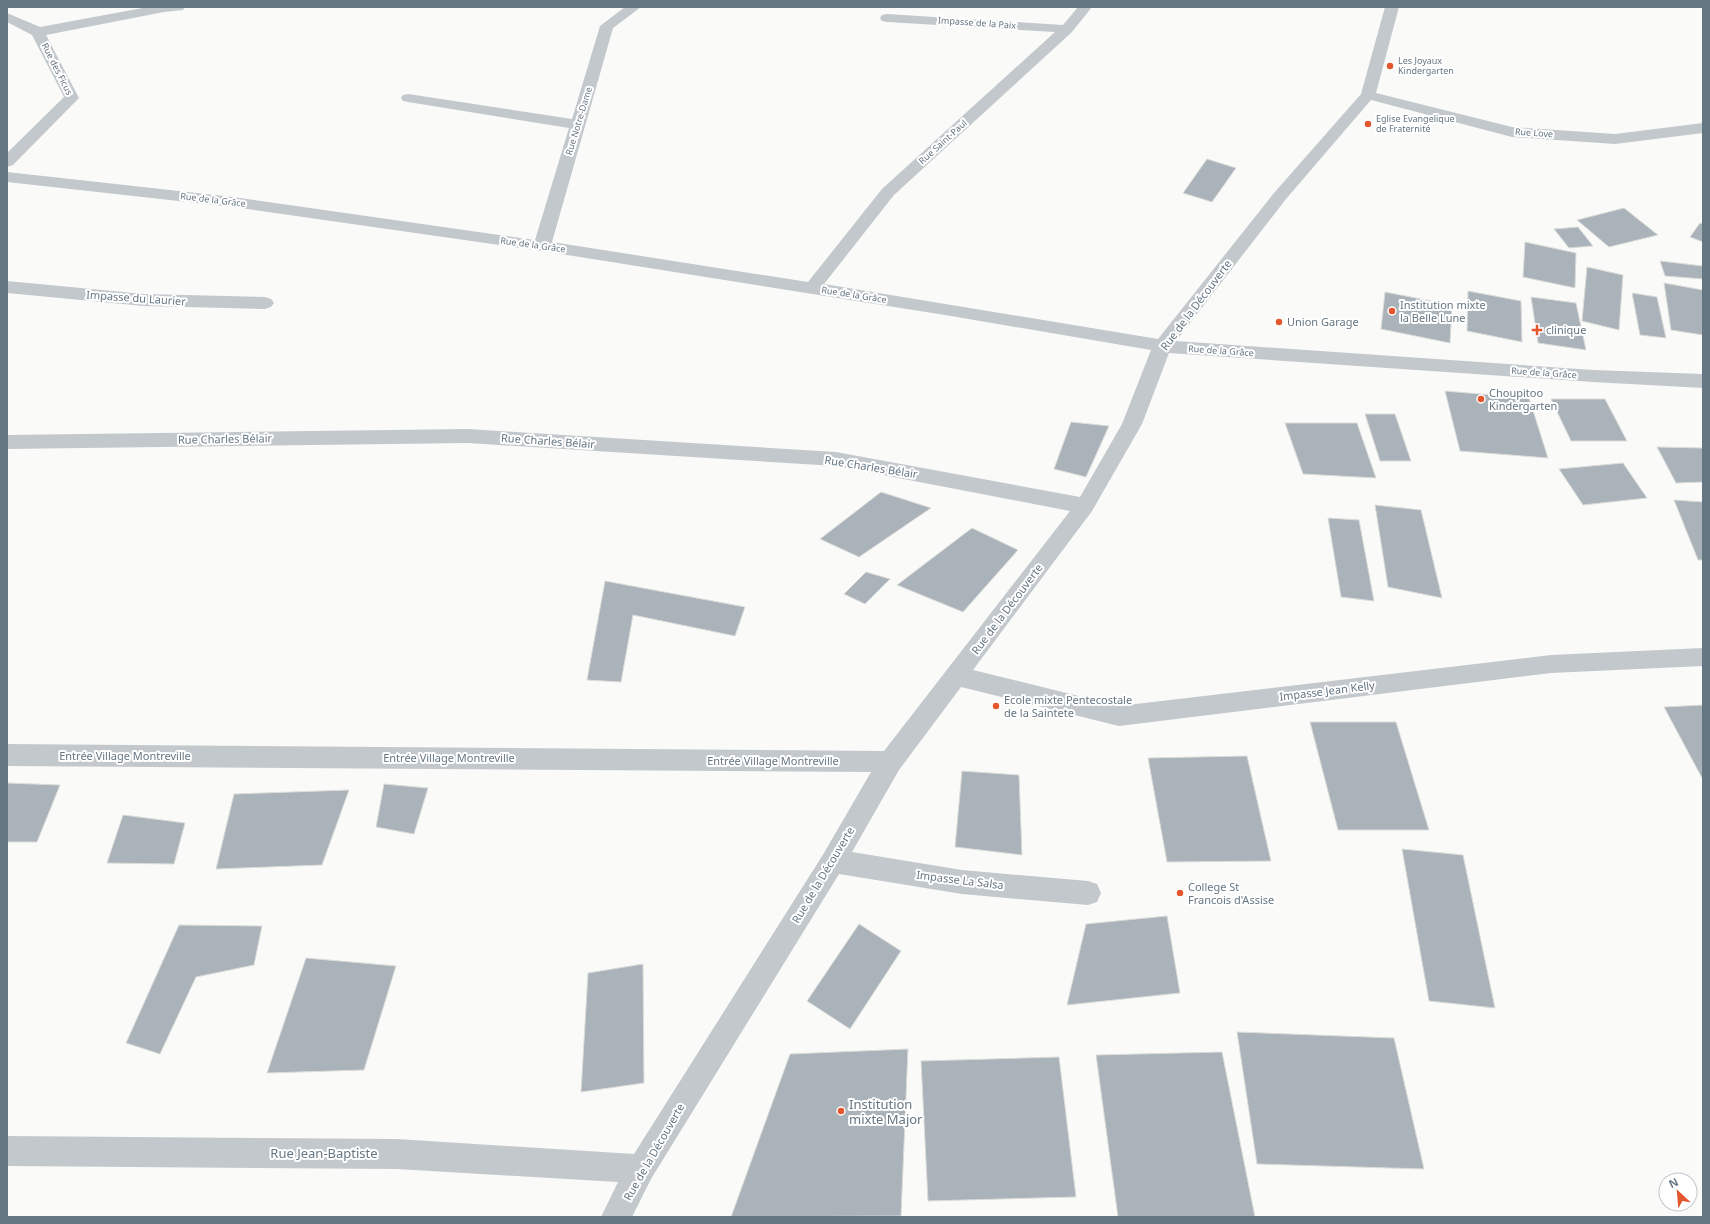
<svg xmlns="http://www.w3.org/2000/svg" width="1710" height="1224" font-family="'Noto Sans',sans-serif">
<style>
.building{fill:#aab3b9;stroke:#dcdcda}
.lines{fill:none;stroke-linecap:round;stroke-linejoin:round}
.minor{fill:#c3c8cc;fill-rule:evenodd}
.poi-dot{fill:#e4572e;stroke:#fff;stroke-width:1.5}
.labels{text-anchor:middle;stroke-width:4;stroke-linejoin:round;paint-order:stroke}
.far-street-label{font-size:9px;fill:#657683;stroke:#fff}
.far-poi-label{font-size:9px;fill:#657683;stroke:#fff;text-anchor:start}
.street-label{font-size:11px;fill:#657683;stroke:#fff}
.poi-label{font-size:11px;fill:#657683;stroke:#fff;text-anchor:start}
.near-poi-label{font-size:13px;fill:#657683;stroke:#fff;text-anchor:start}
.near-street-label{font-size:13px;fill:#657683;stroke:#fff}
</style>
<rect width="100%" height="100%" fill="#fafaf8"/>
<path class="building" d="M1207,159L1236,168L1212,202L1183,193Z
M1624,208L1658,235L1609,247L1577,220Z
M1700,223L1703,224V242L1690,237Z
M1578,227L1593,246L1569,248L1554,229Z
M1525,242L1576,253L1575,288L1523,277Z
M1660,261L1703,266V279L1665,276Z
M1587,267L1623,275L1619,330L1582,321Z
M1664,283L1703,290V335L1671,330Z
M1468,291L1521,301L1522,342L1467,331Z
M1385,292L1452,305L1450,343L1381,329Z
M1632,293L1657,297L1666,338L1640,335Z
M1531,297L1576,303L1586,350L1538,343Z
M1445,391L1529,398L1548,458L1460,451Z
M1551,399H1605L1627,441H1571Z
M1365,414H1395L1411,461H1380Z
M1071,422L1109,426L1086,477L1054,469Z
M1285,423H1357L1376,478L1303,474Z
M1657,447L1703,448V482L1676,483Z
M1623,463L1647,498L1583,505L1559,469Z
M881,492L931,508L859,557L820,539Z
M1674,500L1703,502V560H1698Z
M1375,505L1421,510L1442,598L1388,587Z
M1328,518L1359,520L1374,601L1341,597Z
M972,528L1018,550L963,612L897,585Z
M866,572L890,579L865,604L844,594Z
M605,581L745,607L735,636L633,615L621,682L587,680Z
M1703,705V778H1702L1664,707Z
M1310,722H1396L1429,830H1338Z
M1247,756L1271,861L1167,862L1148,758Z
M962,771L1019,775L1022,855L955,847Z
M7,783L60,785L37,842H7Z
M384,784L428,788L414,834L376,827Z
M349,790L322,865L216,869L234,794Z
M123,815L185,823L174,864L107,863Z
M1402,849L1463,855L1495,1008L1429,1001Z
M1167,916L1180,993L1067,1005L1086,924Z
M859,924L901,951L850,1029L807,1001Z
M179,925L262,926L254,965L196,977L160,1054L126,1043Z
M306,958L396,966L364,1070L267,1073Z
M643,964L644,1083L581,1092L588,973Z
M1237,1032L1394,1038L1424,1169L1257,1164Z
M908,1049L901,1216L731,1217L790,1054Z
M1222,1052L1255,1217H1118L1096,1055Z
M1059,1057L1076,1197L928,1201L921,1061Z"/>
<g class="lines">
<path class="minor" d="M148,7H185L183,10L164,12L46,35L79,98L13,165L7,167V153L64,97L32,35L7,22V13L40,27Z
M625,7H641L613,28L552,242L808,282L882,189L1055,32L887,22L882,21L880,18L882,15L887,14L1063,25L1078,7H1092L1072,32L894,195L824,284L1158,339L1274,193L1361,94L1385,7H1399L1376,93L1512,127L1615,134L1703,123V133L1615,144L1512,137L1371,100L1286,199L1176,341L1593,370L1703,374V388L1593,382L1169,353L1142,424L1092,511L973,670L1119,706L1551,655L1703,648V666L1551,673L1119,726L961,687L899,770L852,852L962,870L1088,881L1097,884L1101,893L1097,902L1088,905L962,894L839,874L651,1179L632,1217H601L618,1182L397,1169L7,1166V1136L397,1139L634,1154L824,853L871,772L7,766V744L884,751L1070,511L836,466L468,443L7,449V435L468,429L836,452L1080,497L1122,424L1151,350L945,315L542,251L233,207L7,182V172L233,197L535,240L569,128L408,102L403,101L401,98L403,95L408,94L572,119L600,26Z
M7,281L144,294L265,297L271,299L274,303L271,307L265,309L144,306L7,293Z"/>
</g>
<g class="poi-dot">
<circle cx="1390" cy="66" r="4"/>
<circle cx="1368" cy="124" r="4"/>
<circle cx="1392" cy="311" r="4"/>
<circle cx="1279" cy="322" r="4"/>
<path d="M1535 324h4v4h4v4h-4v4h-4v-4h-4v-4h4z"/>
<circle cx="1481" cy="399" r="4"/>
<circle cx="996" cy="706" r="4"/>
<circle cx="1180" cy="893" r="4"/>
<circle cx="841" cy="1111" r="4"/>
</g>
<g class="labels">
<g class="far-street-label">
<text transform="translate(977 23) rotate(4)" y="3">Impasse de la Paix</text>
<text transform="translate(57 69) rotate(63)" y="3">Rue des Ficus</text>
<text transform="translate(579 121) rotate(-73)" y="3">Rue Notre-Dame</text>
<text transform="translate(1534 133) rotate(4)" y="3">Rue Love</text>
<text transform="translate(943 142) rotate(-42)" y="3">Rue Saint-Paul</text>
<text transform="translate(213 200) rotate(7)" y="3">Rue de la Grâce</text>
<text transform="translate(533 245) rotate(8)" y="3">Rue de la Grâce</text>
<text transform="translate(854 295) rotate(9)" y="3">Rue de la Grâce</text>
<text transform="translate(1221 351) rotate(4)" y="3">Rue de la Grâce</text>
<text transform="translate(1544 373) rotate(4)" y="3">Rue de la Grâce</text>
</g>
<g class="far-poi-label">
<text x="1398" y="64">Les Joyaux<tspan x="1398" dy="10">Kindergarten</tspan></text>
<text x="1376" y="122">Eglise Evangelique<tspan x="1376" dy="10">de Fraternité</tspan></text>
</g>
<g class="street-label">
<text transform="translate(136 298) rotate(4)" y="4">Impasse du Laurier</text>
<text transform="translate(1196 305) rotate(-53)" y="4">Rue de la Découverte</text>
<text transform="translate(225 439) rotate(-1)" y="4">Rue Charles Bélair</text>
<text transform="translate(548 441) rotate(4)" y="4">Rue Charles Bélair</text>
<text transform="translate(871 467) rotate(9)" y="4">Rue Charles Bélair</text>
<text transform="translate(1007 609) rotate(-53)" y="4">Rue de la Découverte</text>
<text transform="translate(1327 691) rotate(-7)" y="4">Impasse Jean Kelly</text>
<text x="125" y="760">Entrée Village Montreville</text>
<text x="449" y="762">Entrée Village Montreville</text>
<text x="773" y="765">Entrée Village Montreville</text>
<text transform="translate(823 875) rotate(-59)" y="4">Rue de la Découverte</text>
<text transform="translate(960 880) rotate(7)" y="4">Impasse La Salsa</text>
<text transform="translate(654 1152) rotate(-60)" y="4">Rue de la Découverte</text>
</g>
<g class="poi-label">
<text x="1400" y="309">Institution mixte<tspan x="1400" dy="13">la Belle Lune</tspan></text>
<text x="1287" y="326">Union Garage</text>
<text x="1546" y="334">clinique</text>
<text x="1489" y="397">Choupitoo<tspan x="1489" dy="13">Kindergarten</tspan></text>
<text x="1004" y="704">Ecole mixte Pentecostale<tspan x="1004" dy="13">de la Saintete</tspan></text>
<text x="1188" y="891">College St<tspan x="1188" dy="13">Francois d'Assise</tspan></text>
</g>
<g class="near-poi-label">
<text x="849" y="1109">Institution<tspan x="849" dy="15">mixte Major</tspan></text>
</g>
<g class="near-street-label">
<text x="324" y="1158">Rue Jean-Baptiste</text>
</g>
</g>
<rect width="1710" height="1224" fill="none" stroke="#657683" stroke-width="16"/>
<g transform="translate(1678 1192) rotate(334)"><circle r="19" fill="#ffffff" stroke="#c1c8cd"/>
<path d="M0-3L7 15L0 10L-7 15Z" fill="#e4572e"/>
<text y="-6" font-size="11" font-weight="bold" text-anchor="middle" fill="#657683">N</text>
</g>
</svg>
